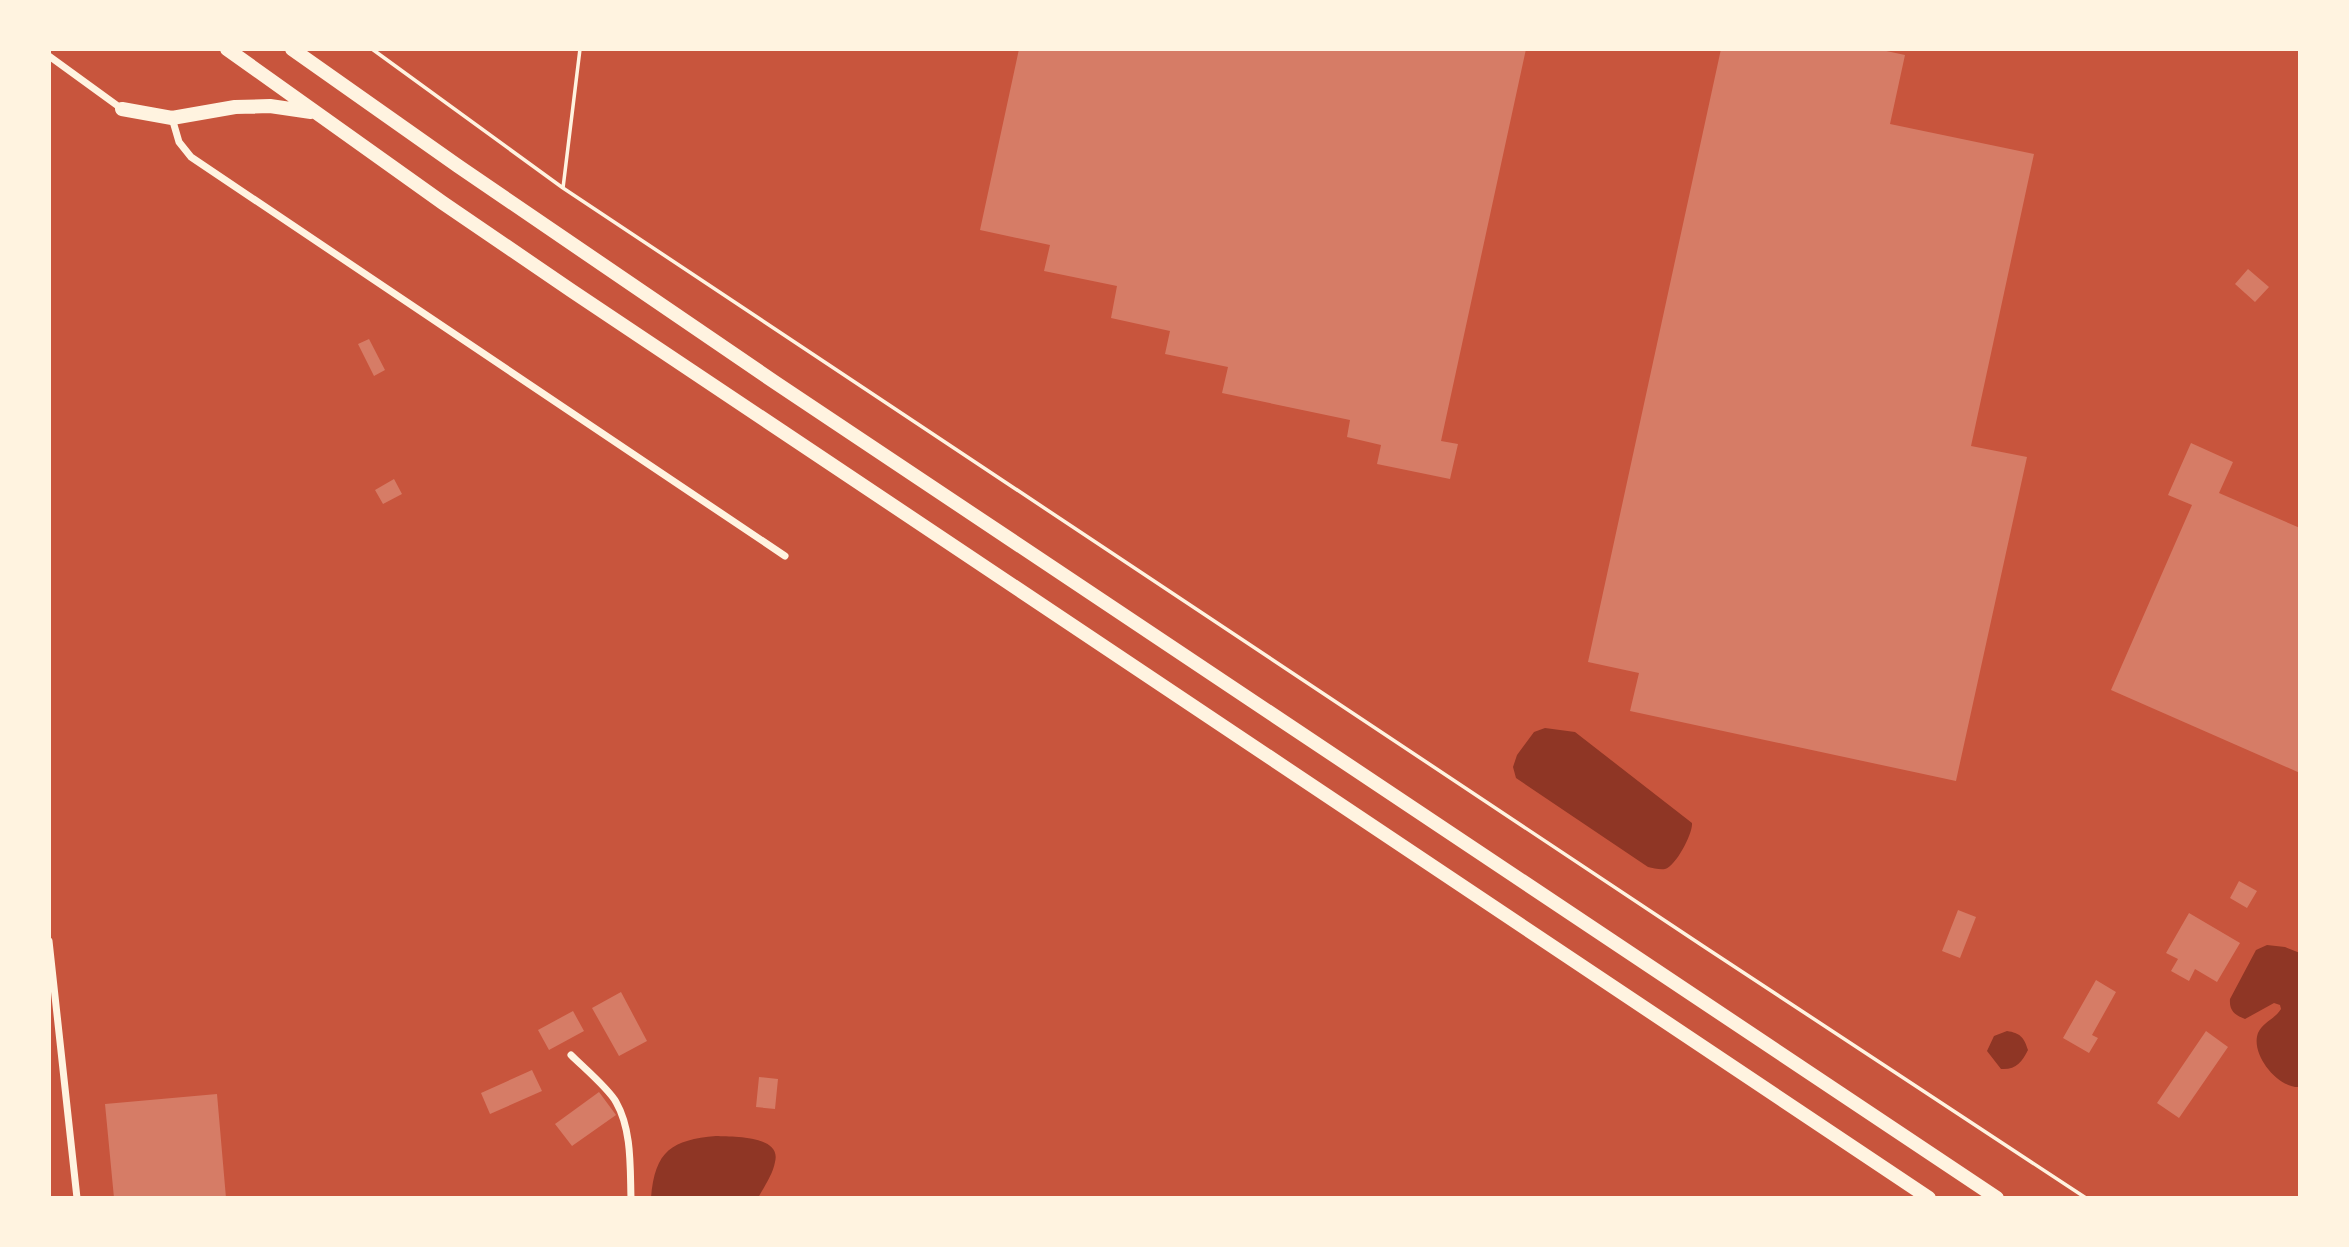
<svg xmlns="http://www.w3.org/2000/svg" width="2349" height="1247" font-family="Lato,sans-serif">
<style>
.water{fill:#8f3625}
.building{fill:#d67c66}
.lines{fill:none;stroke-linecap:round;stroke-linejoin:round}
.path{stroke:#fff3e0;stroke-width:3.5}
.minor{stroke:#fff3e0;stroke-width:7}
.trunk{stroke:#fff3e0;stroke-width:14}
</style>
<rect width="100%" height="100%" fill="#c8553d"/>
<path class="water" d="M1545,728L1575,732L1692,823C1693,833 1676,866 1665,869C1660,870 1653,868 1648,867L1516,778L1513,767L1517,755L1534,732Z
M2267,945L2285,947L2300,953V1087C2278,1089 2250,1054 2258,1033C2263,1022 2275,1019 2281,1009L2280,1005L2274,1003L2245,1019C2235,1015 2229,1011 2230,999L2256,950Z
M2007,1031C2020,1033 2024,1037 2028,1050C2022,1062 2016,1070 2001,1069L1987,1051L1994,1036Z
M716,1136C733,1137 782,1135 775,1162C773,1174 764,1187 758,1198H651C655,1150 672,1140 716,1136Z"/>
<path class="building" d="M1019,49H1526L1441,441L1458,444L1450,479L1377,464L1381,445L1347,437L1350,420L1222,393L1228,367L1165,354L1170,331L1111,318L1117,286L1044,271L1050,245L980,230Z
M1721,49H1877L1905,55L1890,124L2034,154L1971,446L2027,457L1956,781L1630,711L1639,673L1588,662Z
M2248,269L2269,287L2255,302L2235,284Z
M369,339L385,370L374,376L358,344Z
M2191,443L2233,462L2219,493L2300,528V773L2111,690L2192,505L2168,495Z
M394,479L402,494L383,504L375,490Z
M2239,881L2257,891L2247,908L2230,898Z
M1958,910L1976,917L1960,958L1942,951Z
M2189,913L2240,943L2217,982L2195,969L2189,981L2171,971L2178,959L2166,953Z
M2096,980L2116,992L2092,1035L2098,1038L2089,1053L2063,1038Z
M621,992L647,1041L619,1056L592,1008Z
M573,1011L584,1031L549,1050L538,1030Z
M2206,1031L2228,1047L2179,1118L2157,1103Z
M532,1070L542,1091L490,1114L481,1093Z
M759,1077L778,1079L775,1109L756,1107Z
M599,1092L616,1115L572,1146L555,1124Z
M217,1094L226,1198H114L105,1104Z"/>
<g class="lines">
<path class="path" d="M372,49L563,188L1703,946L2086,1198
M563,188L580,49"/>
<path class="minor" d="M49,56L122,109
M172,118L179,142L191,157L785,556
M49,941L77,1198
M571,1055C583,1067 609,1089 616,1102C632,1130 630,1167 631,1198"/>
<path class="trunk" d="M227,49L443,203L572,291L1929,1198
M292,49L458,166L776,383L1997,1198
M122,109L172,118L235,107L270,106L311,112"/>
</g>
<rect width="2349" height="1247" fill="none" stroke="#fff3e0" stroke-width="102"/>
</svg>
